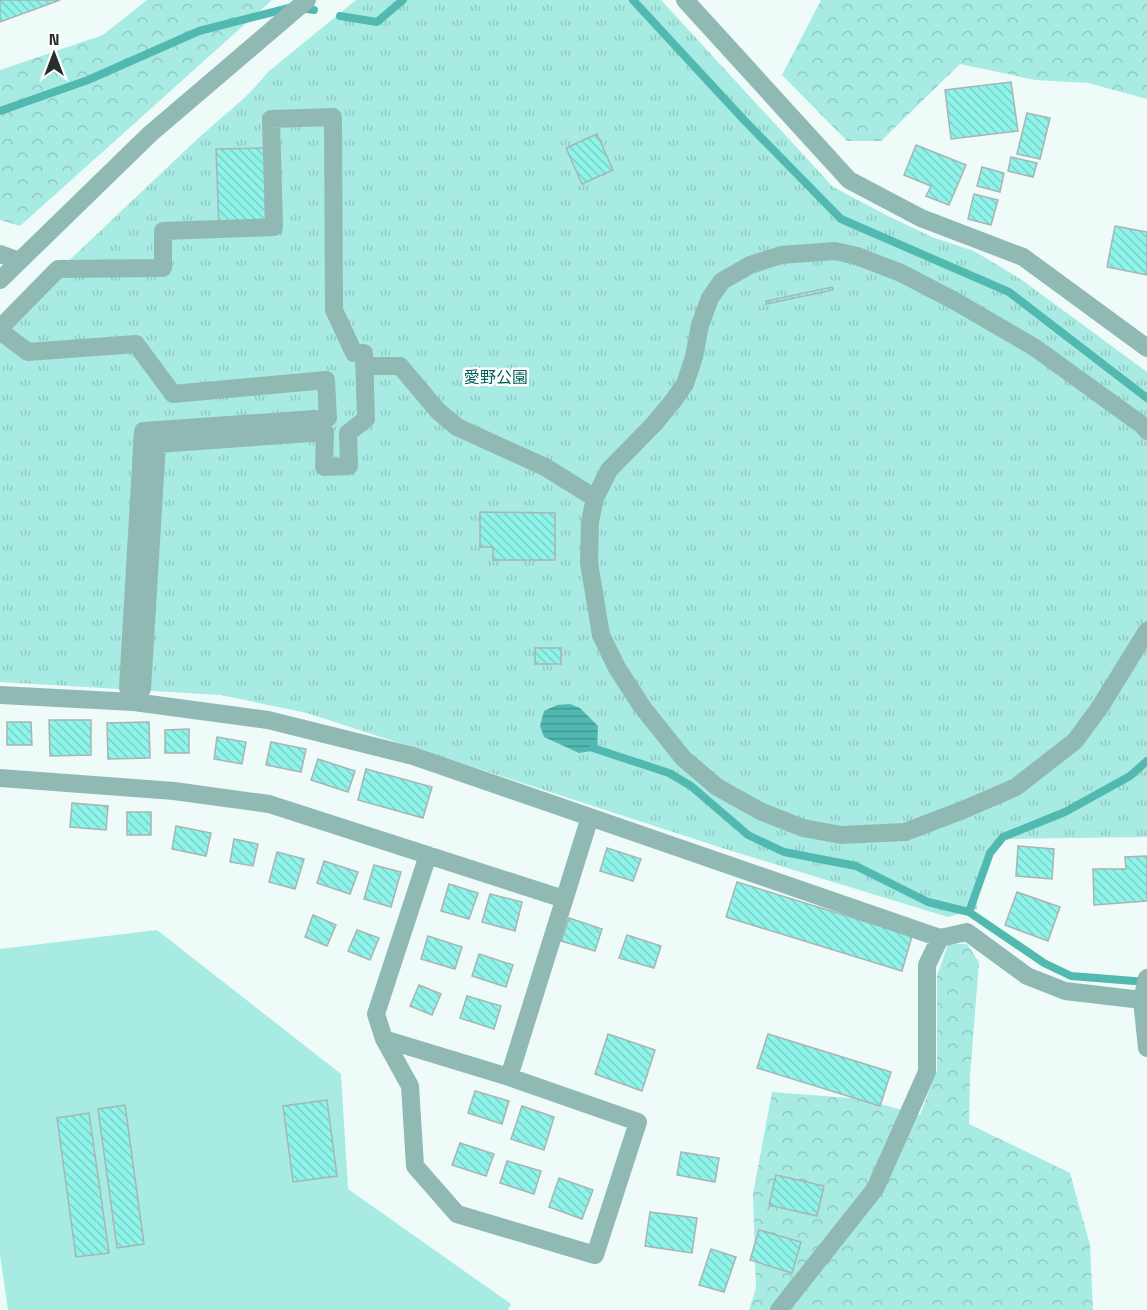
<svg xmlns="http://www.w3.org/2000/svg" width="1147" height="1310" font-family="'Space Grotesk','Noto Sans JP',sans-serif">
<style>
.grass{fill:#a7ebe3}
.forest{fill:url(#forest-crowns)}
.park{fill:url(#park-tufts)}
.water{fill:url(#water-rules)}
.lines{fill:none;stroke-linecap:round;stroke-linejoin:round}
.stream{stroke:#52b9b0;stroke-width:8}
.building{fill:url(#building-back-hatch);stroke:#a9b4b3;stroke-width:1.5}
.minor{stroke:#91b9b4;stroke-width:18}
.labels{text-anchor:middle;stroke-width:5;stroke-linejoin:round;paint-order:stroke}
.park-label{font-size:16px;fill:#015f59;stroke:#fff}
</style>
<defs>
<pattern id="forest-crowns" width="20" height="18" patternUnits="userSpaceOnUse" patternTransform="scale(1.5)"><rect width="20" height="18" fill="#a7ebe3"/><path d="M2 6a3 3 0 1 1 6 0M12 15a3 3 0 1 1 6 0" fill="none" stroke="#90cac3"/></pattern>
<pattern id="park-tufts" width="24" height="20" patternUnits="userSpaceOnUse" patternTransform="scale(1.5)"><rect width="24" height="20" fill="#a7ebe3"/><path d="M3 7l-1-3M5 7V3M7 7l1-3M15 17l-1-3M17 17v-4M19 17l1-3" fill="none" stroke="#90cac3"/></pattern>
<pattern id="water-rules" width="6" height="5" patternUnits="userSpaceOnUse" patternTransform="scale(1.5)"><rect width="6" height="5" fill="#52b9b0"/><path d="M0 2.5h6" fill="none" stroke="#449790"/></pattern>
<pattern id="building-back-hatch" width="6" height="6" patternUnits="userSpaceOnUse" patternTransform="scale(1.5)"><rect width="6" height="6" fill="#8ef3e9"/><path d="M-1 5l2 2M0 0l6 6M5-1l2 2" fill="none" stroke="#7ad1c8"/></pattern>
</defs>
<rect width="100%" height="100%" fill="#eefbf9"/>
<path class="grass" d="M157,930L341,1074L348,1189L511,1304L508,1310H8L0,1255V949Z"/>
<path class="forest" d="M147,0H272L20,226L0,220V70L103,35Z
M821,0H1147V99L1088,83L1035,80L960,64L881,141H847L782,75Z
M948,944H967L979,962L970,1076L969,1124L1070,1173L1090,1245L1093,1310H749L756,1288L753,1194L772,1092L862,1099L920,1115L937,1070V976Z"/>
<path class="park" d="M356,0H661L833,187L890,217L932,237L974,251L1022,280L1147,372V837L1004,839C985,862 977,878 977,909L948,917L719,847L307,713L221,695L0,682V328C63,265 128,205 192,144C217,120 246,100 268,72Z"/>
<path class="water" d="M570,704L580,708L598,726L597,750L579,753L544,737L540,726L544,711L557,705Z"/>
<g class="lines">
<path class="stream" d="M633,0L744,120L841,219L1009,292L1147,398
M340,16L377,22L403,0
M0,111L88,80L199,31L293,7L314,10
M593,748L669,773L691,786L748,835L784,852L856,866L928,902L969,912L1044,963L1071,976L1147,982
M969,912L990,853L1003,837L1065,812L1130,776L1147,761"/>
</g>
<path class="building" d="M0,0H60L0,22Z
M1011,82L1018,131L951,139L945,90Z
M1027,113L1050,118L1040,159L1017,154Z
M597,134L613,170L582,184L566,148Z
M916,145L966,165L949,205L926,196L931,186L904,175Z
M271,148L274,227L219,229L216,149Z
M1011,157L1037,163L1033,177L1008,171Z
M982,167L1004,173L1000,192L977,186Z
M974,194L998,200L991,225L968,219Z
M1115,226L1147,232V275L1107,267Z
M832,287L833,290L766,304V301Z
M480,512L555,513V560H493V547H480Z
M535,648H561V664H535Z
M49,720H91V755L50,756Z
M7,722H31L32,745H7Z
M149,722L150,758L108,759L107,723Z
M189,729V753H165V730Z
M217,737L246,742L242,764L214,759Z
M271,742L306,749L301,772L266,765Z
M318,759L355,771L348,792L311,780Z
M366,769L432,787L423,818L358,800Z
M72,803L108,806L106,830L70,827Z
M127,812H151V835H127Z
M176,826L211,833L206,856L172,849Z
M234,839L258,844L253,866L230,862Z
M1018,846L1054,849L1052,879L1016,876Z
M607,848L641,859L633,881L600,871Z
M277,852L304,859L295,889L269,882Z
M1147,856V901L1094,905L1093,869H1126L1125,857Z
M324,861L358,872L350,894L317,883Z
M374,865L401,872L391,907L364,899Z
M737,882L912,936L902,971L726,917Z
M449,884L478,893L469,919L441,911Z
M1017,892L1060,907L1048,941L1005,925Z
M490,894L522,902L515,931L482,922Z
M313,915L336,925L327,946L305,937Z
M569,918L602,929L595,951L561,941Z
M357,930L379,938L370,960L348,951Z
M627,935L661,946L654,968L619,958Z
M428,936L462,947L455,969L421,959Z
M479,954L513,965L506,987L472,976Z
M419,985L441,994L432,1015L410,1006Z
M467,996L501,1006L494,1029L460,1018Z
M608,1034L655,1050L642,1091L595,1074Z
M768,1034L891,1072L880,1106L757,1068Z
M475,1091L509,1101L502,1124L468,1113Z
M327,1100L337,1176L293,1182L283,1106Z
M125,1105L144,1244L117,1248L98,1109Z
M522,1106L554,1117L544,1150L511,1139Z
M89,1113L109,1253L76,1257L57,1118Z
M460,1143L494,1154L486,1176L452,1165Z
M681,1152L719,1158L715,1182L677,1175Z
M507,1161L541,1171L534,1194L500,1183Z
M776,1175L824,1186L817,1216L769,1205Z
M559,1178L593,1190L582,1219L549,1207Z
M650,1212L697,1218L692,1253L645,1246Z
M759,1230L801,1242L792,1273L750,1260Z
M711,1249L736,1257L724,1292L699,1285Z"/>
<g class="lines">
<path class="minor" d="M685,0L849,180L921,218L1023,257L1147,348
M0,254L19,261
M0,280L150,134L307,0
M0,328L58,269L163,268V231L274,227L271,119L333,117L334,310L354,353H364L366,419L348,433L349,466L324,467L325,432L157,444L142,689L128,688L143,431L328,418L326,380L173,394L136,344L28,352L0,331
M364,366H400L438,411L457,427L545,467L595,498
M1147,431L1142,425L1034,347L953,300L901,273L857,256L835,251L781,255L750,265L722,281L710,298L700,325L694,357L685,384L673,401L654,424L609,470L595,498L590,522L589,563L601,635L617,668L643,708L683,758L717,787L760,811L803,828L841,835L905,832L963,810L1016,787L1075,741L1100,707L1147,631
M0,695L134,702L268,720L413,756L940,938
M0,778L174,791L269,804L564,899
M1147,978L1142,1000L1147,1048
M384,1039L509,1077L638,1122L595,1255L457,1214L415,1166L410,1086L384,1039L376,1014L428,855
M509,1077L590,817
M779,1310L875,1189L927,1072V965L940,938L967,932L1027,976L1065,991L1142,1000"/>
</g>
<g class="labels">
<g class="park-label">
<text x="496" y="383">愛野公園</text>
</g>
</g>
<g transform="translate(54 54)" stroke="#ffffff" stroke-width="4.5" paint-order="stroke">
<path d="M0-4.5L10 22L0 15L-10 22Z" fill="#292e2d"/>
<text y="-9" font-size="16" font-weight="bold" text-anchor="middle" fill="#292e2d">N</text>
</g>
</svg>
